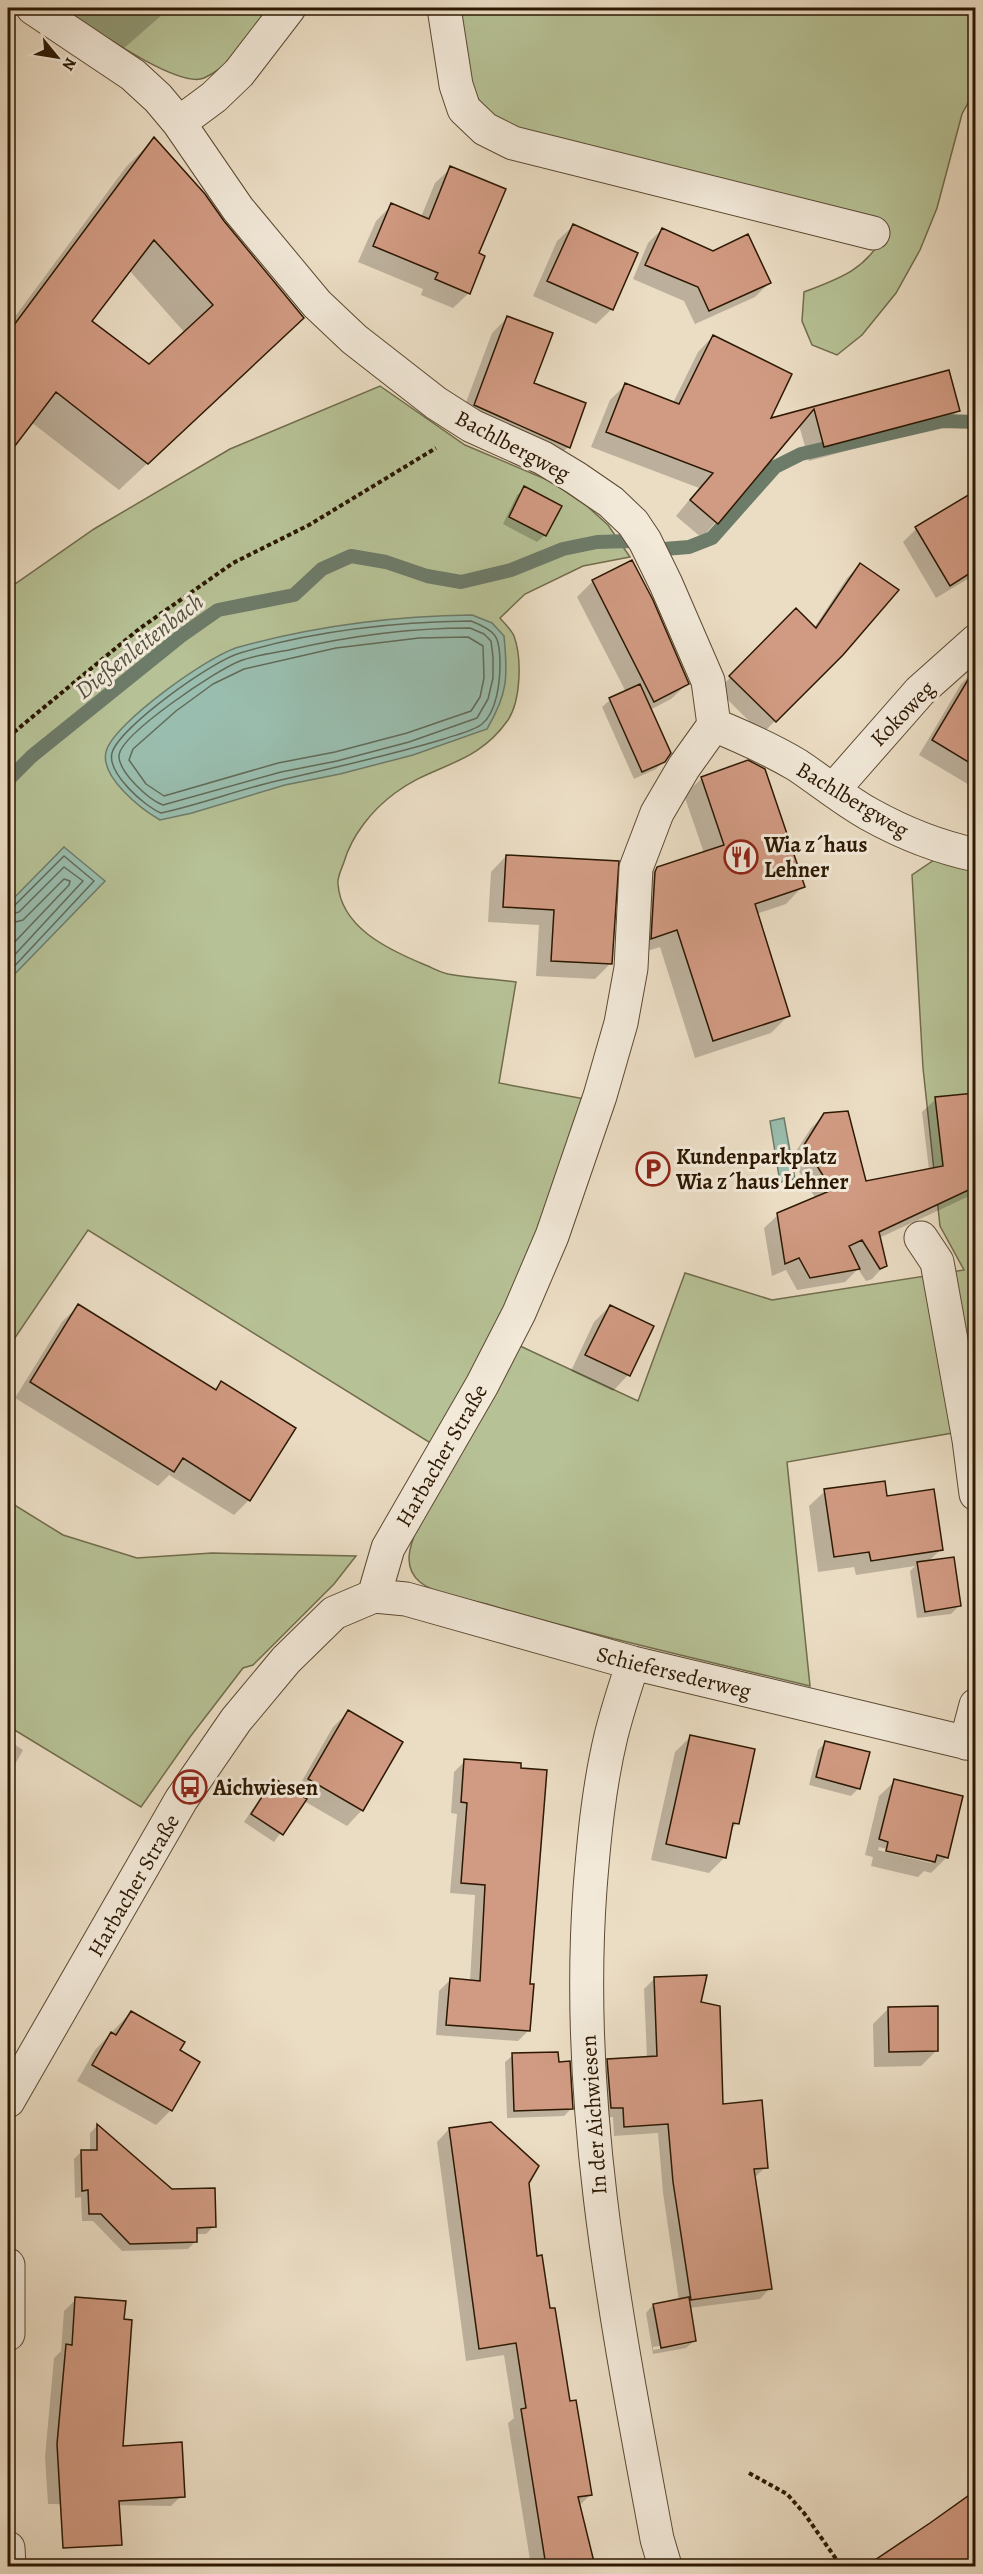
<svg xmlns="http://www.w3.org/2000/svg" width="983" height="2574" font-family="Alegreya,serif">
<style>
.green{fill:#b6c195;stroke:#716c4c;stroke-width:1.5}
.water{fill:#99bdae;stroke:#6d7b69;stroke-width:1.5}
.shadow{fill:#0003;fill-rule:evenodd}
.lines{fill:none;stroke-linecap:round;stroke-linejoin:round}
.shore{stroke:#626a58;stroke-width:1.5}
.stream{stroke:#6d7b69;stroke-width:14}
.building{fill:#d19a82;stroke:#2c1802;stroke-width:1.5;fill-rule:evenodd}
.minor-casing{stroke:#5c4932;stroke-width:35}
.path{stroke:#2c1802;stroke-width:4;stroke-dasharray:4.5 3;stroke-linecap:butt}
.minor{stroke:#f2e9d9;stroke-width:33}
.labels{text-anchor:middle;stroke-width:6;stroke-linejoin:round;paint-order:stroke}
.street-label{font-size:22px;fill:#2c1802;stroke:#f2e9d9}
.poi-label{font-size:22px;font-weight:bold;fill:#2c1802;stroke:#f2e9d9;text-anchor:start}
.water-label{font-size:24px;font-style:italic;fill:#52523e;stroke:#f2e9d9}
</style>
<rect width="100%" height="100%" fill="#ebddc4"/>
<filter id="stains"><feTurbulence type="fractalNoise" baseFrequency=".00333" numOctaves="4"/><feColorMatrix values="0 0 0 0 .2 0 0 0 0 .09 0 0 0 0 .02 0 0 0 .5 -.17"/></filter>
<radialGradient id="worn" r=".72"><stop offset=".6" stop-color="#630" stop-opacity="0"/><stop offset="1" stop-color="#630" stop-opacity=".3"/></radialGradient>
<path class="green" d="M61,8H269C251,32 233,65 204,78C178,90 85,23 61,8Z
M450,8H975V90L962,114L937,208L920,250L896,293L862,335L837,355L812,345L802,321L804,292C841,278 865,270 885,234L521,133L490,118L472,89Z
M380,386L465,445L550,481L588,507L608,525L630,557L583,566L525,594L500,618C504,623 511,629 514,636C522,658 521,700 508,720C476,766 433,764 395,793C372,810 352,835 344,862C342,868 337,877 338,884C341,927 387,949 423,964C431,967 439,972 448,974C470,978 494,979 516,982L499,1083L585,1099L510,1306L432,1444L88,1230L8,1348V589L94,529L230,449Z
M937,858L975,869V1429L787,1462L810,1686C703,1660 595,1636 490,1605C471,1600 434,1594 420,1582C402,1567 410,1546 417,1528L518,1345L638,1401L685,1273L772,1300L964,1270L940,1226L923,1068L912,875Z
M8,1501L63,1535L137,1558L212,1553L356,1556L334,1584L253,1665L243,1668L190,1737L141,1807L8,1726Z"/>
<path class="water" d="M472,615L492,623L504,636C508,677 508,693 487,729L413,755L340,774L285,785L192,813L160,820C141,809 100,777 106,752C112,724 211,654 239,647C315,626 394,616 472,615Z
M64,847L105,881L8,981V904Z
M784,1118L795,1179L780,1182L770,1121Z"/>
<path class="shadow" d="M61,8H170L108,62Z
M154,139L274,345L119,490L31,422L8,452V326L126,167ZM129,270L185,333L149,365L90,321Z
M451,168L477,254L469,293L453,308L421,295L423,289L358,262L376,221L392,205L421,217L435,183Z
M573,226L612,309L596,324L533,296L557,241Z
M662,229L769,283L755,297L695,324L684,301L633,279L648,243Z
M507,318L532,384L568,447L553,462L459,421L492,333Z
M713,336L768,420L948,372L959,410L943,425L809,461L799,425L702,538L676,516L699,488L591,447L610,400L625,385L673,403L698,352Z
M525,488L545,535L537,542L503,524L517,495Z
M969,496L976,507V574L936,598L903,542L916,529Z
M860,565L842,654L762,734L718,690L796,610L814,628L847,578Z
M593,581L687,684L671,699L650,710L664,761L656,769L634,779L602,707L610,700L626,692L577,597Z
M975,670L976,789L919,755L961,684Z
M702,778L803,886L786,904L756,914L788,1016L771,1033L695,1058L660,947L634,955L640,886L657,868L704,853L684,795Z
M506,856L611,963L595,979L536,976L539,925L488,922L491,872Z
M976,1094V1193L879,1238L885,1265L872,1279L866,1281L858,1269L845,1282L797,1290L786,1270L772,1276L764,1228L778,1215L816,1199L791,1159L811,1128L825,1114L865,1183L929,1170L922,1112L936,1099Z
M78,1306L214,1390L221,1383L249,1500L234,1515L169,1475L158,1486L15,1398L62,1322Z
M610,1306L628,1375L613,1391L571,1371L594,1322Z
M825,1491L886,1498L941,1549L928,1562L959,1606L951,1614L917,1618L910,1571L915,1566L856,1575L854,1567L818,1572L809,1506Z
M348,1712L362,1810L347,1826L304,1801L274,1842L244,1822L267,1787L274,1780L295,1793L333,1727Z
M690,1737L737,1823L730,1831L725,1857L709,1873L651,1860L675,1752Z
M8,1740L23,1750L8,1777Z
M826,1742L859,1788L851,1796L809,1785L818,1750Z
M465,1761L529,1985V2030L518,2041L436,2035L439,1991L450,1980L470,1981L475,1895L450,1893L457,1814L451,1813L454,1772Z
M895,1781L947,1857L931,1873L924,1871L918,1877L871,1866L873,1857L865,1855L879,1796ZM879,1847L933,1860L931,1863L878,1850Z
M655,1978L699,2003L721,2105L766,2167L754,2178L770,2288L760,2299L689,2308L694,2341L686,2348L653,2354L646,2313L653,2305L679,2301L663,2193L658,2133L614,2136L613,2117L601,2118L598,2071L608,2060L647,2058L644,1989ZM688,2341V2344L653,2350V2347Z
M889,2008L937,2050L921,2066L874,2067L873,2024Z
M131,2012L178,2051L171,2110L156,2125L77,2081L95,2050Z
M513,2055L572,2108L564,2116L507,2118L505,2062Z
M97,2126L214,2226L206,2234H196V2241L188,2249L122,2251L93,2221H82L81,2197L75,2198L74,2159L81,2152H90V2133Z
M449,2129L527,2183L536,2258L590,2495L579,2506L594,2566H531L508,2423L514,2418L504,2355L466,2361L437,2142Z
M76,2299L121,2447L183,2494L171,2506L48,2504L45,2457L54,2358L61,2351L64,2311Z
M976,2493V2566H868Z"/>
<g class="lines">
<path class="shore" d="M471,621C497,631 500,637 500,664C500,681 497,712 482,724C474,731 455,735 444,739C391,755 338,767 285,779C243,788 203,804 161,813C144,806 107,773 112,753C119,727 214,660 240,653C313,631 395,622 471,621Z
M470,628L484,634L491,641L493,657V678L488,699L477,718L409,742L337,761L281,772L163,805C149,800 118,772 119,755C122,733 218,669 240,661C255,655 273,653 289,650C349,636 408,628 470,628Z
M468,637L483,646L484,678L480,697L471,711L407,733L335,752L278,763L164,796L146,784L129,760L133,749L176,711L213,684L244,669L336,648L419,638Z
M8,908L14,906L64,856L94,881L8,973
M8,915L19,912L64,867L83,881L8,962
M8,924L23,920L64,879L70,881L69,885L8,949"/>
<path class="stream" d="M8,780L32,756L181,636L218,610L294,595L322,569L351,556L386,562L427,576L461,582L511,570L563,549L597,542L628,541L664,549L689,547L712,538L775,467L801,454L943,421L976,422"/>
</g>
<path class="building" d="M154,137L205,194L224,221L304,318L148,464L56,392L8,455V333ZM154,240L213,305L149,364L92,321Z
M450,166L506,189L479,253L485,256L470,294L435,279L438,273L373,246L391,203L429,219Z
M573,224L638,253L613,310L547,281Z
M662,228L713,251L748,234L771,283L709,311L698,287L645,265Z
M507,316L553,333L534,383L586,403L570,448L474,405Z
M713,335L792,374L771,418L949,370L960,411L824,447L814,409L718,524L690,500L713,473L606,432L625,383L679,404Z
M524,486L562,506L546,536L509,517Z
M975,491V570L950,586L915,527Z
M632,560L653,600L689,684L654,702L592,580Z
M860,563L899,590L843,655L776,722L729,676L796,608L816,628Z
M975,668V766L932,740Z
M640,684L671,753L665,762L642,772L609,698Z
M748,760L765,769L805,887L755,904L790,1016L713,1041L677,930L651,939L655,872L657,867L724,845L701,777Z
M506,855L619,861L612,964L551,961L554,910L503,907Z
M975,1093V1187L879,1232L887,1266L880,1269L862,1240L849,1246L860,1269L810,1278L799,1258L785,1264L777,1213L832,1190L804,1145L824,1113L848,1111L866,1181L943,1166L935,1097Z
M78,1304L216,1390L221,1381L296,1428L250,1501L183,1458L174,1472L30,1382Z
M610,1305L654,1326L630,1376L585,1355Z
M885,1481L887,1496L934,1489L943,1550L871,1561L869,1552L834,1557L824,1489Z
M954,1557L961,1606L925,1612L917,1562Z
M348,1710L403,1742L363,1811L308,1779Z
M690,1735L755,1749L739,1824L733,1823L726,1858L666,1844Z
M825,1741L870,1752L860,1789L816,1777Z
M464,1759L521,1763V1768L547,1770L530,1984H534L530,2031L446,2025L450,1978L480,1981L485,1885L461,1883L467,1803L461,1802Z
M274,1778L307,1799L283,1835L251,1814Z
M894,1779L963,1796L948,1858L937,1855L935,1862L886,1851L888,1842L879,1839Z
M707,1975L701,2002L720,2006L723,2104L762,2100L768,2168L754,2169L772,2289L691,2300L673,2182L668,2124L624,2127L623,2108H611L607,2059L657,2056L654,1977Z
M938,2006V2051L889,2052L888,2007Z
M131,2011L185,2042L180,2050L200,2062L172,2111L92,2065L111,2032L116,2035Z
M558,2052L559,2062L570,2061L573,2109L514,2111L512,2053Z
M491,2122L539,2166L529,2183L537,2256L542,2255L550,2308H555L570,2401L576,2400L592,2495L578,2497L595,2566H546L521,2409L526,2408L516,2343L479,2349L449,2128Z
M97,2124L172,2189L215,2188L216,2227L197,2228V2242L130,2244L101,2214H89L88,2190L82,2191L81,2150H97Z
M75,2297L126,2301L124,2319L132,2320L123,2446L182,2442L185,2497L119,2501L122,2545L63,2548L57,2444L66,2344L72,2345Z
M689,2297L696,2341L661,2348L653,2304Z
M975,2491V2566H866L930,2523Z"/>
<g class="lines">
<defs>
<path id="minor" d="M33,8L133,75L158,98L179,123L238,209L317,304L354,339L436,403L472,426L543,458L576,478L611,502L633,523L645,541L666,584L708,681L714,725
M444,8L456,85L464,109L485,129L513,143L873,233
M179,123L214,97L239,73L289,8
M714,725C743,737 770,749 797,765C821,781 844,800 869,814C903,833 938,847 976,855
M833,790L920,691L976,641
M921,1238L937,1262L969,1440L976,1494
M374,1596L406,1599L633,1663L976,1745
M633,1663C625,1687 617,1712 611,1736C599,1786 594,1838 590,1889C574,2109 617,2323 657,2539L665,2566
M966,1743L976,1705
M8,2101L181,1800L236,1720L286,1660L334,1613L374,1596L388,1548L482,1385L519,1313L552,1236L600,1096L621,1023L631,968L636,868L657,813L684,767L714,725
M8,2265V2334
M8,2548L9,2566"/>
</defs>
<use href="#minor" class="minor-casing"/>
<path class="path" d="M8,737L139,629L233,563L309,525L436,448
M749,2473L787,2494L804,2513L841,2566"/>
<use href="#minor" class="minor"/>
</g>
<defs>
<symbol id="restaurant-ring" viewBox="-11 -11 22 22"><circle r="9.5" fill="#f2e9d9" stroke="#8f2418" stroke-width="1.5"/><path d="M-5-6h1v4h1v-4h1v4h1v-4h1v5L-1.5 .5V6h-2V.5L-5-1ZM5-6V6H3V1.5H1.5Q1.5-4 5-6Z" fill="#8f2418"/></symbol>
<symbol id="parking-ring" viewBox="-11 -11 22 22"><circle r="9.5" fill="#f2e9d9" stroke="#8f2418" stroke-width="1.5"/><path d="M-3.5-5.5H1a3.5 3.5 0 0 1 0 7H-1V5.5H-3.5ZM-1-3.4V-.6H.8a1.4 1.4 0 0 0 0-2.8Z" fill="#8f2418"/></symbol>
<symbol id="bus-ring" viewBox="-11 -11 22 22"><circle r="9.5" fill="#f2e9d9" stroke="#8f2418" stroke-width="1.5"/><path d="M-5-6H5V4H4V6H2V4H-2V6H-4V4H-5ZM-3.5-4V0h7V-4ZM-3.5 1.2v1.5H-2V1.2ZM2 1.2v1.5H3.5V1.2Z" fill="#8f2418"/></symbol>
</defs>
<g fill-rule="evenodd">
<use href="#restaurant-ring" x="722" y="838" width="38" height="38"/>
<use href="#parking-ring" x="634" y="1150" width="38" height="38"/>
<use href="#bus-ring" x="171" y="1768" width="38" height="38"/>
</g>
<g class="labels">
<g class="street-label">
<text transform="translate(513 445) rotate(28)" y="8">Bachlbergweg</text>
<text transform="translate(902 713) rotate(-46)" y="8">Kokoweg</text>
<text transform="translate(853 799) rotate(31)" y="8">Bachlbergweg</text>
<text transform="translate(441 1455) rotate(-60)" y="8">Harbacher Straße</text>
<text transform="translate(674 1672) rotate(14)" y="8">Schiefersederweg</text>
<text transform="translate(133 1885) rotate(-60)" y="8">Harbacher Straße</text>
<text transform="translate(593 2115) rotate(-94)" y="8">In der Aichwiesen</text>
</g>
<g class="poi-label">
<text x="764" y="852">Wia z´haus<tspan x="764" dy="25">Lehner</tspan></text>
<text x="676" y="1164">Kundenparkplatz<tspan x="676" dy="25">Wia z´haus Lehner</tspan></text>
<text x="213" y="1795">Aichwiesen</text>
</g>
<g class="water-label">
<text transform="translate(139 646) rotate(-38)" y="8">Dießenleitenbach</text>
</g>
</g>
<rect width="983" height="2574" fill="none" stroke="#ebddc4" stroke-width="30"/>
<rect x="9" y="9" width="965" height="2556" fill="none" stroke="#2c1802" stroke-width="3"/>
<rect x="15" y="15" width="953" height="2544" fill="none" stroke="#2c1802" stroke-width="1.5"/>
<g transform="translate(57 57) rotate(120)" stroke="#f2e9d9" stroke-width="4.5" paint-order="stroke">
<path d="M0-4.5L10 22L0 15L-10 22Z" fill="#2c1802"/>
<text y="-9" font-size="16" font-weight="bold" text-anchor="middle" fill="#2c1802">N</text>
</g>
<rect width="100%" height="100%" filter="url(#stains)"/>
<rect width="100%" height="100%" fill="url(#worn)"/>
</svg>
